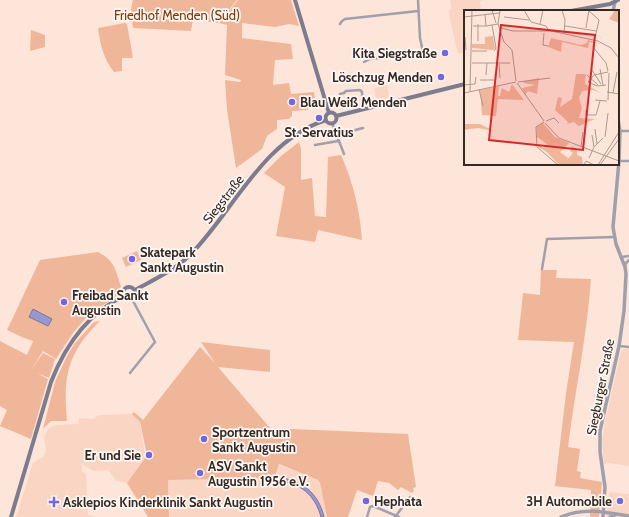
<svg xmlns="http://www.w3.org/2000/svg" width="629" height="517" font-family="Cabin,sans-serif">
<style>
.built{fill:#fbd5c3}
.green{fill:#f0b69a}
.water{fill:#9897d0;stroke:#7a769c}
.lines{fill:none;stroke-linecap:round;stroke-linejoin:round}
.minor{stroke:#9fa0ac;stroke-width:2.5}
.tertiary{stroke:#9fa0ac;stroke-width:3.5}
.secondary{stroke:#7b7c8e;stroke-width:4}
.poi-dot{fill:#7366e1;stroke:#fdf6f3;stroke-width:1.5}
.labels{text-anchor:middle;stroke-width:3.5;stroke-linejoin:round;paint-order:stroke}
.park-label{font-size:13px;fill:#7e3607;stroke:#fdf6f3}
.poi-label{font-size:13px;font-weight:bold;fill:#342923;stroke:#fdf6f3;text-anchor:start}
.street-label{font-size:13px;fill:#342923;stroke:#fdf6f3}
.inset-road{fill:none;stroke:#ad9a90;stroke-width:1}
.view{fill:#d62828;fill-opacity:0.15;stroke:#d62828;stroke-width:2}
.inset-edge{fill:none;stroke:#342923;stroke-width:2}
</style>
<rect width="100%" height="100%" fill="#fee5d9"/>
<path class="built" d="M450,0H485L480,1L481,11H465V52L458,54L450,20L449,10L451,9Z
M387,85L390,101L377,103L374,88Z
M624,349H629V466L609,463L604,464L602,441L605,422L621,351Z
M132,414L140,422L145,457L127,483L116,481L108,470L93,471L81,463L82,471L86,474L88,515L96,517H16L33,463L44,456L46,451L44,436L48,429L54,425L79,424V418L94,419L97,416L101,415Z
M279,465L318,480L320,483L327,517H169L168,480L220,479L235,477L245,479L247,478L276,477Z
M609,492L629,494V517H606Z"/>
<path class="green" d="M133,0H237L218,23L193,20L191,31L133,28L131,9Z
M238,0H291L299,26L289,24L275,27L242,23V38L291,44L293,59L275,60L273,85L289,83L291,94L314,92L315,100L308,102V110L292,111V116L289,119L277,120V129L267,136L262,149L236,168L227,110L225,80L240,82L241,80L225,75L227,25L219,23Z
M125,23L127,24L133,58H122V71L114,72C104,60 100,44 98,28Z
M31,30L45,35V47L30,51Z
M299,142L301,149V180L312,178L315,216L326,217L328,157L341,155C353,182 360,211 362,240L318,230L315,242L276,236L285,187L264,173L281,156Z
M137,251L141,260L126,267L122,258Z
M98,252C115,261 115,269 121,286C119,290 119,293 117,297L91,312L73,333L56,359L43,351L31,370L43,353L55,359L49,378L37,373L48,379L31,439L0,426L7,410L0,406V341L27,355L33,341L24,338L7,330L40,260Z
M541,270H557L556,278L591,279C587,336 575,391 568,447L580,449L577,471L581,472L580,478L602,482L599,517H590L591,490L555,486L566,393L574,342L518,340L523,293L549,296L540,295Z
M100,321C67,353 63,377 67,421H51L43,429L55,382L67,356L75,343L94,322Z
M201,342L270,350V372L218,367L270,428L408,434L416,487L413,488L414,491L412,493L401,487L398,490L389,483L378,481L373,496L357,490L348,517H327L320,483L318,480L279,464L275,477L247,478L245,479L235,477L227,486L219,479L168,480L169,517H148L127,483L147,455L140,422L132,414L134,412L143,420L200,347L215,363Z"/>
<path class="water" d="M33,309L52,319L48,326L29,317Z
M277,478C301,478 319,494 324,517H321C315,495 300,482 277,481Z"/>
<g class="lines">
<path class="minor" d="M340,24L342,21L345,19L418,11
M364,62L370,59L419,54L423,52L420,38L418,0
M340,94L344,93L346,91L360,90L362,92L363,109
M332,123L344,154
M620,131H629
M336,135L363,128
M315,145L338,141
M619,161H629
M621,257L629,256
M625,266L626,263L629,260
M542,269L547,239L614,237
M619,346L629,347
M130,373L155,342L132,299
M367,517L370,507L373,506L399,517
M395,517L410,497"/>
<path class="tertiary" d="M613,11L615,2
M561,517C583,507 606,512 629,516
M603,517L605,487L600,452V431L619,346L624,311L626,274L625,267L616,244L613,227L619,161L620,131L618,119
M610,517L617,514"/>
<path class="secondary" d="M295,0L329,113
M571,11L610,4L618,0
M325.5 118a5.5 5.5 0 1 1 11 0a5.5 5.5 0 1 1-11 0Z
M336,116L465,84
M123 293a6 6 0 1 1 12 0a6 6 0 1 1-12 0Z
M135,290C155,279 175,270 191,254C235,209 262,141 326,120
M11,517L51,382C65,346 88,313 124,296"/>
</g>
<g class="poi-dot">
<circle cx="445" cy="53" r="4"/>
<circle cx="441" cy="77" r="4"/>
<circle cx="292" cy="102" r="4"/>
<circle cx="319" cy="118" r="4"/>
<circle cx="132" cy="259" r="4"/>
<circle cx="64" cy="302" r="4"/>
<circle cx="204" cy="439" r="4"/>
<circle cx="149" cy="455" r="4"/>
<circle cx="200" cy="473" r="4"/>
<circle cx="366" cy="501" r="4"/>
<circle cx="620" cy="501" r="4"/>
<path d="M52 496h4v4h4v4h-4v4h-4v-4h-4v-4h4z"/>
</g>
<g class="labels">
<g class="park-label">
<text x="177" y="20">Friedhof Menden (Süd)</text>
</g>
<g class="poi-label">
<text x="437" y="58" text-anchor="end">Kita Siegstraße</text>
<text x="433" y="82" text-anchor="end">Löschzug Menden</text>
<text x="300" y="107">Blau Weiß Menden</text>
<text x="319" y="137" text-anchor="middle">St. Servatius</text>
<text x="140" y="257">Skatepark<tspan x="140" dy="15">Sankt Augustin</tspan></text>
<text x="72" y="300">Freibad Sankt<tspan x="72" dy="15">Augustin</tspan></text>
<text x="212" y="437">Sportzentrum<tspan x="212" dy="15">Sankt Augustin</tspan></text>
<text x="141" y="460" text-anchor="end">Er und Sie</text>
<text x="208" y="471">ASV Sankt<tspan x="208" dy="15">Augustin 1956 e.V.</tspan></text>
<text x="374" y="506">Hephata</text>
<text x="612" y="506" text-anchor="end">3H Automobile</text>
<text x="63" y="507">Asklepios Kinderklinik Sankt Augustin</text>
</g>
<g class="street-label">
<text transform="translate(223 199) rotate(-52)" y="5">Siegstraße</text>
<text transform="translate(600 387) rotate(-79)" y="5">Siegburger Straße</text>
</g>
</g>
<g transform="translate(464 10)">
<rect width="155" height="155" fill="#fee5d9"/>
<path d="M149,0H155V13L145,9L150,2ZM29,26L31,38L29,40L8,38V34H21V27ZM87,28L117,35L123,33L124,30L137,34L125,32L124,38L98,32L97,42L84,37ZM112,64H122L121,74L137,83L129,80L118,81L115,88L118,98L115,108L131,109L115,116L110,112L103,114L104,112L91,100L94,87L98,88L96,97L108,89ZM75,68L73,84L64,81L61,85L58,78L71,75L60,73V71ZM48,74L60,90L34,89L32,106L18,105L16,80L35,76L34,86H36L38,78L45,82ZM79,113L91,127L105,133L96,142L104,148L103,150L109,143L106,141L108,136L113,141V145L118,147L119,155H95L83,142L74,137L73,134L80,138L83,134L73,127V117ZM0,114H16L30,121L14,118L0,120Z" fill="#f0b69a"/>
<path class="inset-road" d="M28,0L32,13M36,0L34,14L40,32L48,40L52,71M60,0L67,12L82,16L85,21M98,0L101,10L100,24M124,0L135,10L129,37L142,53L144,61M21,4L22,16L34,14M0,7L35,3M40,7L65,10M76,14L79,0M28,15L32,38L30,41M9,16H22M101,16L132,21M37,18L49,21H87L134,31L147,38L155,48M122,18L125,0M80,23L79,35L84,36M1,27L2,40M14,31V14M8,41H23M8,53H46M35,54L36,68M136,59L139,75M128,60L137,74M22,65L23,53M123,65L134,75M16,70H30M54,72L86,68M53,73L80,111M0,75L11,74L12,67M142,75L133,76L124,72L130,65L144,62M15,79L19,96M6,81L8,0M143,82L155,84M0,83L52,72M149,83L153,62M131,90L143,91M144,90L145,63M122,100V105H132L136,91M82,111L90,108L95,113M80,112L72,117L73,137L94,155M81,113L95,128L155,151M131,119L133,134M128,125L130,137M141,127L144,103M117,137L119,122M125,148L130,137L139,128M120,155L122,151L130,155M134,155L155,122M136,155L155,129"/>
<path class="view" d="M37,15L131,25L119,140L25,130Z"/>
<rect width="155" height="155" class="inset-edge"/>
</g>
</svg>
